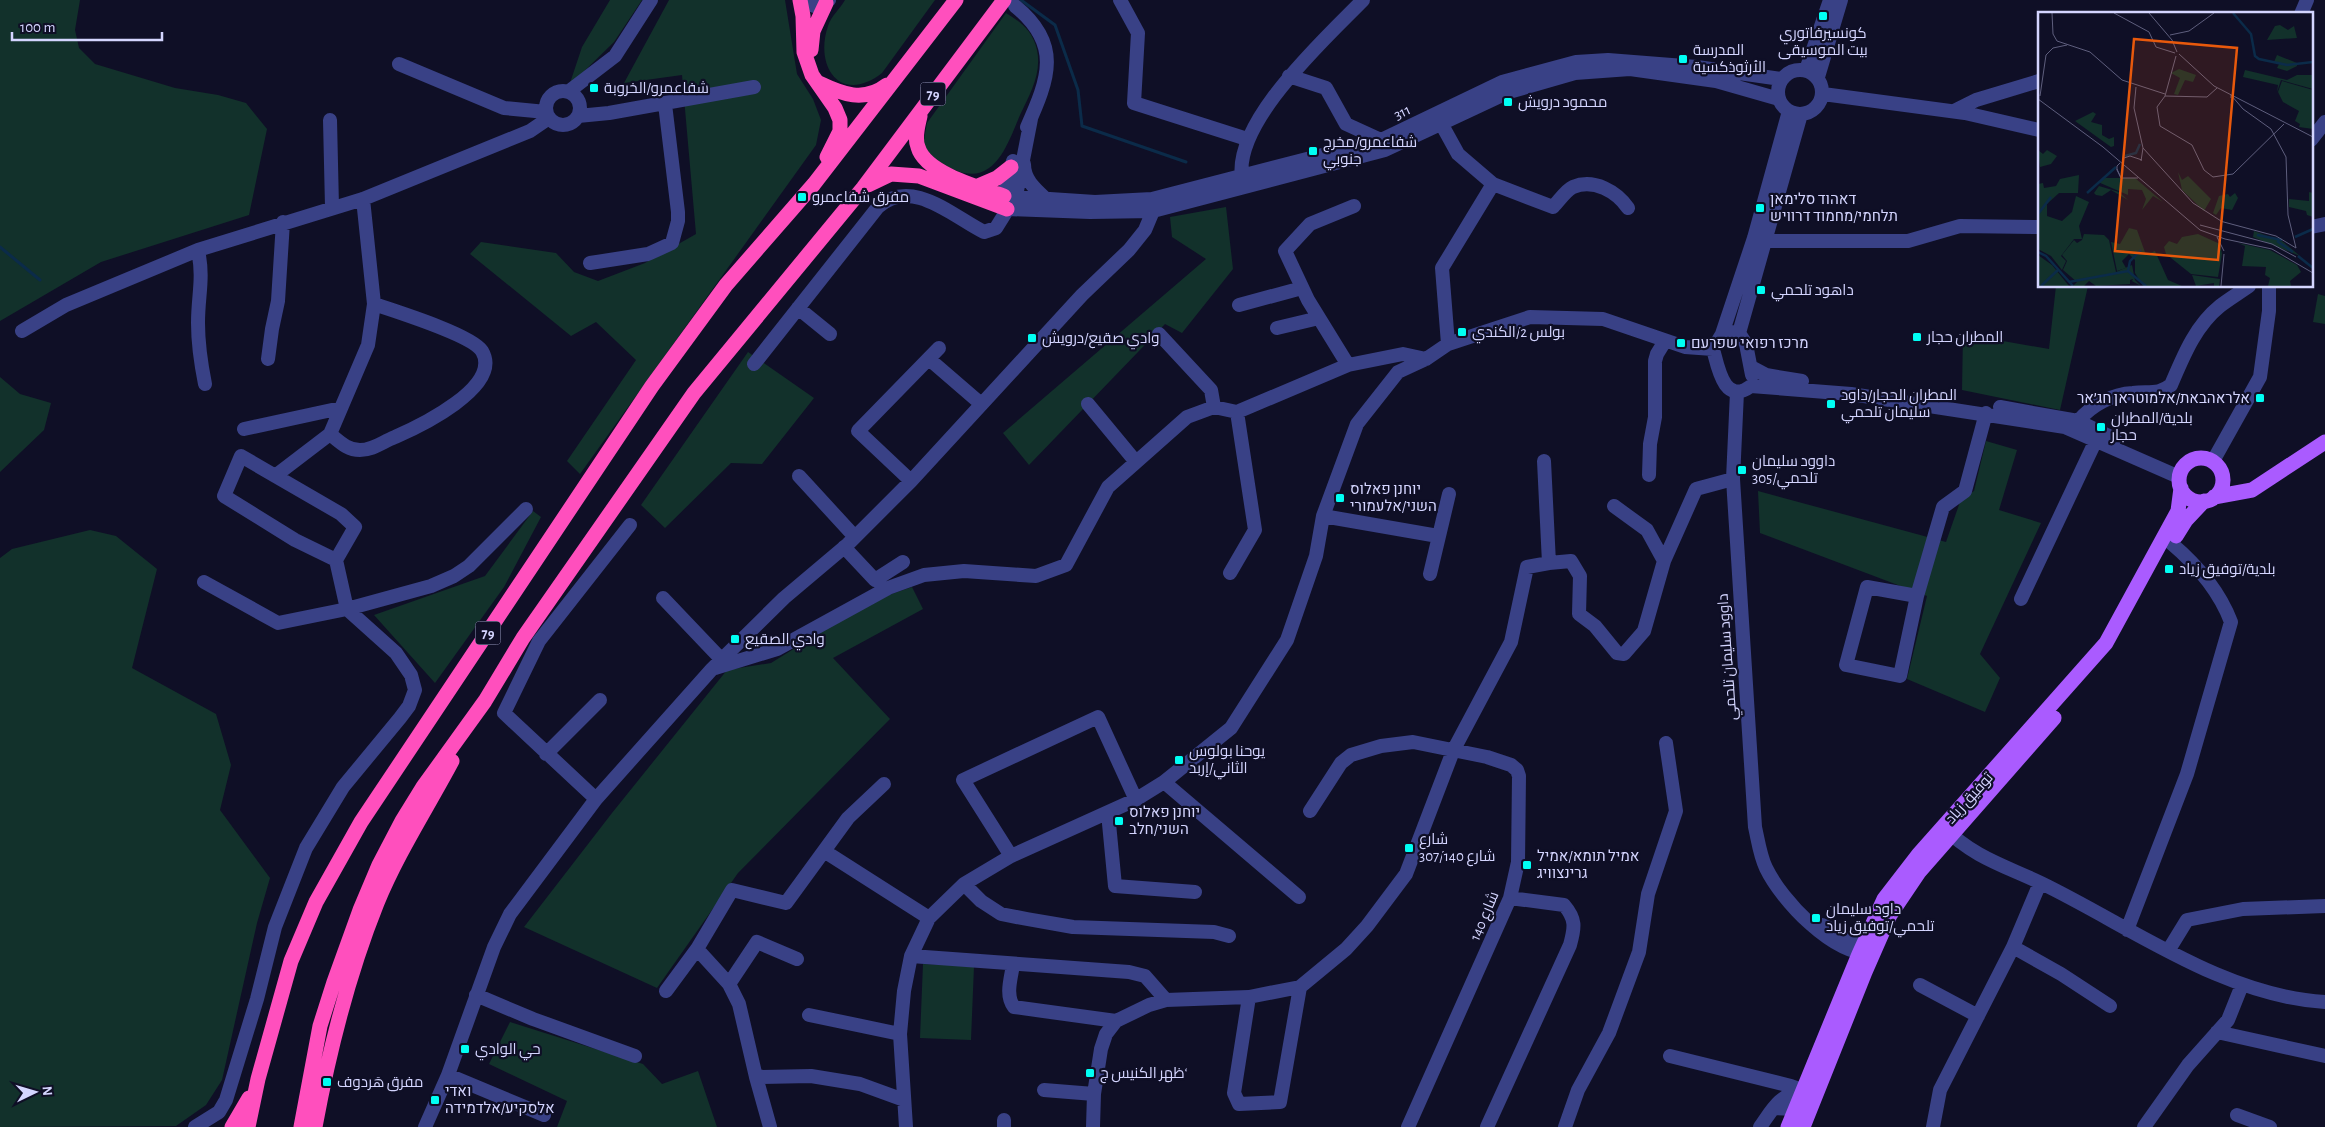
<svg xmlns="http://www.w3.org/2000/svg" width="2325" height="1127" font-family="'Alegreya Sans',Cairo,Heebo,sans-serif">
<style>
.green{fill:#12312b}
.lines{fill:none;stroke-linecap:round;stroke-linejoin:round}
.stream{stroke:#0b2b49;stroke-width:3}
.minor{stroke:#394186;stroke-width:14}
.major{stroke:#aa5bff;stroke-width:15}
.highway{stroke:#ff4fbd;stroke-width:15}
.poi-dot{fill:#00fff4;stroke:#0f0f26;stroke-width:2}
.labels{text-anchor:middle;stroke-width:4.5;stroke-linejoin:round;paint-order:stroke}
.shield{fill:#0f0f26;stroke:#999abe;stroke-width:1}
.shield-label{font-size:14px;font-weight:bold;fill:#d4d5ff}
.poi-label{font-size:15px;fill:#d4d5ff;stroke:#0f0f26;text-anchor:start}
.street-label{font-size:15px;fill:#d4d5ff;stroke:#0f0f26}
.inset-river{fill:none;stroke:#0b2b49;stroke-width:2.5}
.inset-road{fill:none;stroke:#5e5e7d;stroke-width:1}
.view{fill:#e8590c;fill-opacity:0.15;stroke:#e8590c;stroke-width:2.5}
.inset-edge{fill:none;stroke:#d4d5ff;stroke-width:2.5}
</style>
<rect width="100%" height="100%" fill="#0f0f26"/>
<path class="green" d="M0,0H80L75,30L79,48L95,64L175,88L218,95L246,103L267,129L249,215L101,262L0,321Z
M610,0H642L614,42L569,86L582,47Z
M669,0H785L797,74L813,99L821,120L816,145L580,474L567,461L636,360L596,322L571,336L470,254L481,242L556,253L574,272L598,281L645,263L696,234L682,75L624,83Z
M845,0H935L882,73C841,105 814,67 828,26C831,16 840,9 845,0Z
M1006,13C1021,22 1033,31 1037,50C1042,73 1030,94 1020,115C1008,143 995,187 955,170C940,163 933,158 923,145L927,123Z
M1226,207L1233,269L1182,333L1165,324L1029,465L1003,433L1206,259L1172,237L1170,217Z
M2056,286H2088L2060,410L1962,390L1963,334L2049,349Z
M2318,294L2325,296V324L2313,322Z
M748,352L814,398L762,464L731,463L665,528L641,505Z
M0,377L20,394L51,403L44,430L0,472Z
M1986,441L2017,450L1999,510L2041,523L1980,654L2000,678L1985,712L1907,679L1927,596L1760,533L1758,491L1946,542L1961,499L1974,491Z
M533,511L541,517L504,587L435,683L374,615L485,576Z
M90,530L116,536L157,569L132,668L216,714L231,765L220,810L270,878L257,923L222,1080L206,1105L176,1126L0,1127V558L12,549Z
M912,587L923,609L833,658L890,719L738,873L657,988L524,927L612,813L727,670L771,663L871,601Z
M923,964L974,966L971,1040L920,1038Z
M510,1022L643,1064L662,1084L698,1071L717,1127H557L567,1101L489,1064Z"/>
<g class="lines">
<path class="stream" d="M1021,0L1055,25L1078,90L1082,126L1186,162
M0,247L40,280"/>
<path class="minor" d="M802,0L814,6L829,0
M1120,0L1138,33L1134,103L1247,139
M1015,6C1062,44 1049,78 1027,127
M2301,14L2307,0
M399,64L504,108L546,112
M1778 92a22 22 0 1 1 44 0a22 22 0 1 1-44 0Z
M1806,70L1830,0
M1289,76L1326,88L1346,124L1381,140
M1818,77L1841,0
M546 108a17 17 0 1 1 34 0a17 17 0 1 1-34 0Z
M568,92L615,56L651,0
M1823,94L1965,113L2039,130
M1789,111L1754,238L1722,334L1713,349C1718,367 1724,406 1751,386L1851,394L2065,427L2179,477
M1954,111L1976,100L2039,81
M578,116L609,113L754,87
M330,120L332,207
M1442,125L1458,154L1493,184L1442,268L1448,344
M2311,140L2325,122
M1024,164C1024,179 1034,188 1045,198
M1243,182C1228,126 1327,37 1363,0
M1493,184L1553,207C1559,201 1566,190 1573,187C1594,178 1617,192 1628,208
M1004,196L1095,202L1152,199L1381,140L1502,82L1576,62L1608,60L1697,67L1781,79
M363,199L374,304L368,345L330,434C340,442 347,450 360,450C374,450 382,442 395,437C418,427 503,387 482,351C472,335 395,311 374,304
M1006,203L1004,196L1013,161
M1007,209L1090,212L1153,211L1385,150L1509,92L1575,73L1630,69L1716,81L1779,99
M2311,227L2325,224
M1766,241H1908L1960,226L2039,227
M198,250C204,279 198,295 198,323C198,343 201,364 205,384
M590,263L648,254L672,243L678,221V212L665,104
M1239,305L1302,288
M798,308L830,334
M1277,328L1319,318
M22,331L66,305L198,250L363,199L530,131L549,118
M1730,332L1739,333L1746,344L1752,375
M1739,333L1801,114
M1159,334L1211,390L1214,407
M268,359L272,329L278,301L283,222
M929,359L980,403
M754,364L878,207C912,177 952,216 984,232L996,228L1016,196L1031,119
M1348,365L1308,300L1285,251L1310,224L1354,206
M1751,367L1766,375L1802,381
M1737,392L1733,479L1755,827C1758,840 1760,856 1766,868C1782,901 1832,954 1871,954
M1088,404L1136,462
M2000,407L2078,421L2115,439
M2078,421C2092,405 2112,394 2133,393C2148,391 2159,395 2171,385C2183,357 2195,326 2220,306C2229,299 2239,293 2249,286
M244,429L341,408
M241,456L341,514L355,527L336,560L295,540L224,496Z
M2213,461L2260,377L2269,311V286
M1649,475L1650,444L1655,417V361L1657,354L1665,341
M275,476L330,434
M799,476L855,537
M911,481L858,431L939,348
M1614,506L1647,530L1664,561
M1323,516L1438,536
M844,547L875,580L903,562
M1549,563L1571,561L1580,576L1579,614L1595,626L1617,653L1624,654L1644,631L1664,561L1696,489L1733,479
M1230,573L1255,530L1237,412L1348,365L1403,354L1426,359
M1430,574L1449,494
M204,582L278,623L347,609L431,586L454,576L469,566L526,509
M1917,596L1867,587L1846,665L1900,676L1917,596L1943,507L1965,491L1986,413
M663,598L722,660
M2021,599L2096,440
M715,668L777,649L888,588L924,575L964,571L1036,576L1066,565L1108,487L1187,417L1214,407L1237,412
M546,754L600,700
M1164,782L1299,897
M596,799L504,713L539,641L630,525
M1310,811L1341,763L1351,755L1381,746L1413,742L1487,757L1511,765L1517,770L1519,776L1518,862L1510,898L1408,1127
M1108,813L1115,886L1195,892
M1943,827C1975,858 2003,865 2041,883C2130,926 2223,996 2325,1002
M824,851L929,918
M1011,856L963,780L1098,717L1136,800
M964,884L981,901L1001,914L1027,919L1073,927L1214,932L1229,936
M1822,925L1864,943L1871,951
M2127,930L2187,774L2231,622C2219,590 2197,565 2171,543
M2013,947L2061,974L2110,1006
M697,949L732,890L786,903L848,818L884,784
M2168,951L2187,920L2243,909L2325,906
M911,956L1129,972L1145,976L1166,1000
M1013,965C1011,978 1005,996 1014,1007L1116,1021
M729,984L757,942L797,959
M1920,985L1978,1016
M666,991L697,949L729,984L739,1004L756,1077
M476,995L533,1019L635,1056
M1249,997L1234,1093L1239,1104L1280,1102L1300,987
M809,1015L900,1034
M2217,1032L2325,1056
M1670,1056L1791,1086L1802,1090L1811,1105L1794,1109L1774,1108
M448,1075L544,1115
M1044,1090L1094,1094
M2237,1115L2270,1127
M195,1127L219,1112L226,1100L257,999L275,927L306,848L343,787L400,718L409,706L415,690L411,675L396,653L347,609L336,560
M425,1127L448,1075L494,947L510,914L596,799L712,669L784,598L848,544L911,481L1082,295L1129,250L1145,230L1153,211L1152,199
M770,1127L756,1077L811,1076L860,1084L904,1100
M906,1127L900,1034L904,991L911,956L929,918L964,884L1011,856L1135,800L1164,782L1231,728L1287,640L1316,556L1323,516L1357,424L1398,372L1426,359L1448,344L1530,317L1603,319L1685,347L1713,349
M1004,1127V1120
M1093,1127L1094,1094L1101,1049L1106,1034L1116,1021L1149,1005L1166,1000L1249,997L1300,987L1346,949L1367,926L1406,874L1453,751L1511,642L1527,567L1549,563L1544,461
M1487,1127L1570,945C1575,927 1576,919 1564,905L1510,898
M1565,1127L1578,1090L1609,1033L1639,952L1648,894L1676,811L1666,743
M1760,1127C1774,1107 1778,1097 1802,1090
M1933,1127L1940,1090L2013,947L2040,883
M2144,1127L2188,1065L2228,1020L2242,985"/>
<path class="major" d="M2179 480a22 22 0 1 1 44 0a22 22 0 1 1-44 0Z
M2214,497L2252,490L2325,442
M2176,536L2186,520L2204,501
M1788,1127L1859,954L1884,899L1918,855L2106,643L2178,511L2181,488
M1803,1127L1865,972L1890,915L1919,872L2054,718"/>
<path class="highway" d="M800,0L803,16L804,52L812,75L835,108L840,120V131L827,157
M811,50L813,31L826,3
M819,83C842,94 864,103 887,85
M920,116C918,126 914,137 918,147C925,173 980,188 1004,196
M868,185L891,174L919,176L1007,209
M976,187L997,178L1011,167
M232,1127L249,1098
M248,1127L258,1079L291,961L316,902L361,822L652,386L726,285L814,184L956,0
M301,1127L320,1026L334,982L360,910L379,865L402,821L423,787L485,701L523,638L694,393L863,188L1004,0
M315,1127C329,1051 348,975 377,903C397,854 427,808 452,761"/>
</g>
<g class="poi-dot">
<rect x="1818" y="11" width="10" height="10" rx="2.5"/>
<rect x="1678" y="54" width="10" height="10" rx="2.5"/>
<rect x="589" y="83" width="10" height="10" rx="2.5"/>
<rect x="1503" y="97" width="10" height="10" rx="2.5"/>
<rect x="1308" y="146" width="10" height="10" rx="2.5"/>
<rect x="797" y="192" width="10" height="10" rx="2.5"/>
<rect x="1755" y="203" width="10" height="10" rx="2.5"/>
<rect x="1756" y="285" width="10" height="10" rx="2.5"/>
<rect x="1457" y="327" width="10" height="10" rx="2.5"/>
<rect x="1912" y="332" width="10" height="10" rx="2.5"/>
<rect x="1027" y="333" width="10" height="10" rx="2.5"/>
<rect x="1676" y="338" width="10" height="10" rx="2.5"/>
<rect x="2255" y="393" width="10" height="10" rx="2.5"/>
<rect x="1826" y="399" width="10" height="10" rx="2.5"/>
<rect x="2096" y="422" width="10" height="10" rx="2.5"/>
<rect x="1737" y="465" width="10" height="10" rx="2.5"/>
<rect x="1335" y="493" width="10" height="10" rx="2.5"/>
<rect x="2164" y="564" width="10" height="10" rx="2.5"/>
<rect x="730" y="634" width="10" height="10" rx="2.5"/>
<rect x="1174" y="755" width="10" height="10" rx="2.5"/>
<rect x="1114" y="816" width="10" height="10" rx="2.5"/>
<rect x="1404" y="843" width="10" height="10" rx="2.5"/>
<rect x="1522" y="860" width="10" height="10" rx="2.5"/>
<rect x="1811" y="913" width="10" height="10" rx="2.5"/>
<rect x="460" y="1044" width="10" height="10" rx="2.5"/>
<rect x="1085" y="1068" width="10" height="10" rx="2.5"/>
<rect x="322" y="1077" width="10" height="10" rx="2.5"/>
<rect x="430" y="1095" width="10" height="10" rx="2.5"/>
</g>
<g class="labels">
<g class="shield">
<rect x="920.5" y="82.5" width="25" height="23" rx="4"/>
<rect x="475.5" y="621.5" width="25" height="23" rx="4"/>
</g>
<g class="shield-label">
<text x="933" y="99">79</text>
<text x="488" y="638">79</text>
</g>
<g class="poi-label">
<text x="1823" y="38" text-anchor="middle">كونسيرفاتوري<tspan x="1823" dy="17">بيت الموسيقى</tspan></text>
<text x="1693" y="55">المدرسة<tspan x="1693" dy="17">الأرثوذكسية</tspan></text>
<text x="604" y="93">شفاعمرو/الخروبة</text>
<text x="1518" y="107">محمود درويش</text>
<text x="1323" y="147">شفاعمرو/مخرج<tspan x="1323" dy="17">جنوبي</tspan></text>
<text x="812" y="202">مفرق شفاعمرو</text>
<text x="1770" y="204">דאהוד סלימאן<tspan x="1770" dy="17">תלחמי/מחמוד דרוויש</tspan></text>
<text x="1771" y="295">داهود تلحمي</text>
<text x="1472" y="337">بولس 2/الكندي</text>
<text x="1927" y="342">المطران حجار</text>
<text x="1042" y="343">وادي صقيع/درويش</text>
<text x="1691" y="348">מרכז רפואי שפרעם</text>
<text x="1841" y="400">المطران الحجار/داود<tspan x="1841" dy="17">سليمان تلحمي</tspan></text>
<text x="2250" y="403" text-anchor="end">אלראהבאת/אלמוטראן חג׳אר</text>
<text x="2111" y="423">بلدية/المطران<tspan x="2111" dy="17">حجار</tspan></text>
<text x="1752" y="466">داوود سليمان<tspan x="1752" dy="17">تلحمي/305</tspan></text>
<text x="1350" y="494">יוחנן פאלוס<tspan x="1350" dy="17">השני/אלעמורי</tspan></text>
<text x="2179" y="574">بلدية/توفيق زياد</text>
<text x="745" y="644">وادي الصقيع</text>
<text x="1189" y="756">يوحنا بولوس<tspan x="1189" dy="17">الثاني/إربد</tspan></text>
<text x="1129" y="817">יוחנן פאלוס<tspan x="1129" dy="17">השני/חלב</tspan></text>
<text x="1419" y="844">شارع<tspan x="1419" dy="17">307/شارع 140</tspan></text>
<text x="1537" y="861">אמיל תומא/אמיל<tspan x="1537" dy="17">גרינצוויג</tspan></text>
<text x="1826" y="914">داود سليمان<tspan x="1826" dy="17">تلحمي/توفيق زياد</tspan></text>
<text x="475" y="1054">حي الوادي</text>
<text x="1100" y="1078">ظهر الكنيس ج‘</text>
<text x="337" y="1087">مفرق هَردوف</text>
<text x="445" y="1096">ואדי<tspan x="445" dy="17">אלסקיע/אלדמידה</tspan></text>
</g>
<g class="street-label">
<text transform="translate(1402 112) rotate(-25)" y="5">311</text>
<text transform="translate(1727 657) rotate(-94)" y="5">داوود سليمان تلحمي</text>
<text transform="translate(1969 798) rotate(-48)" y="5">توفيق زياد</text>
<text transform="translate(1484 916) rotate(-67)" y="5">شارع 140</text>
</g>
</g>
<g transform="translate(2038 12)">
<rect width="275" height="275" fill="#0f0f26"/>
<path d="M242,13L250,18L256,14L259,26L229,28L237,14ZM239,43L259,51V54L249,59L239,56L241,52L236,50ZM141,57L158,63L155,70L147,68L140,83L136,82L142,66L133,61ZM207,58L249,68L259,63H275V77L243,68L239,80L240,73L205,65ZM55,100L58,102L53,110L64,113V123L71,127L76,125V134L73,135L37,109ZM140,160L144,168L150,164L173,187L166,199L144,178ZM41,163L40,181H21L9,192V204L24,209L34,200L38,184L51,190L41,214L44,227H36L23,244L28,249L24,258L13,244L0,237V172L5,171L6,176L18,174L22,167ZM66,166H97L125,190L115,184L104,198L108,187L104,178L90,177V183L60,170ZM61,174L81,180L90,188L73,178L64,184L58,183L56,181ZM271,180L275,181V205L269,203L268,199L251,195V187L271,189ZM197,181L200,186L194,198L183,196L178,203L175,201L181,184L190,182L192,185ZM91,216L99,218L108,243L117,239L130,268L144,274H105L97,261V248L91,242L84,249L88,256L79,259L73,230L82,232ZM216,219L244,229L262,244L215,225ZM160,222L182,232L184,242L180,265L153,262L128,242L126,235L131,229L139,232L144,225ZM200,231L232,238L259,253L263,260L252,269L253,274H230L232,266L227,263L228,255L204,254L207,234Z" fill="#12312b"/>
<path d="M244,69L275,78V117L261,115L262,112L257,109L261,99L245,90L240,80ZM0,138L5,142L9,138L19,144L13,152L2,155ZM46,222L66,223L71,228L78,260L94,253L97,268L103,274L94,269L95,267L92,268V272L58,274L51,269L46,274H35L39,270L25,258L29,249L24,243L36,228L39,231L44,228ZM0,243L14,253L31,274H0ZM154,263L182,267L181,274H176V271L158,274Z" fill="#12312b"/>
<path class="inset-river" d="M195,1L213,22L217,44L221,47L249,53L275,50M87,144L98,141L102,132M49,181L78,155M0,202L13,185M219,223L244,228M257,225L275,217M239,229L255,240M0,240L8,244L35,274M260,244L275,256M90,259L92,249L103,238M31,270L90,259L108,274M3,274L21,257"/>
<path class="inset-road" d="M14,1L15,22L19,29L52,40L84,68L127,82M76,1L111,20L118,35L137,41M111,1L134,28L139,40M132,23L151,19L176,1M141,42L176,74L275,125M98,75L96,96L105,136L103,149M2,84L8,43L15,36L29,33M127,84L119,95L122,114L154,133L166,158L175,165L195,162L246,112M127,84L169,85L179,76M127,84L138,44M0,87L65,135L162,218L187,227L234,237L275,261M105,136L155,191L183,209M86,146L92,144L104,148M79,157L83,166L79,158V154L82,151M83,166H100M182,209L238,224L258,236L250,203L248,145L233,117L205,97L193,83V86M162,213L234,232L258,245M179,225L186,239M183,274L186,242"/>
<path class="view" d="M96,27L199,36L180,248L77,239Z"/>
<rect width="275" height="275" class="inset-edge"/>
</g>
<g transform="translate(35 1092) rotate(85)" stroke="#0f0f26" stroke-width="4" paint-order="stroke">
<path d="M0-4L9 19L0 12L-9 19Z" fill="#d4d5ff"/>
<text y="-8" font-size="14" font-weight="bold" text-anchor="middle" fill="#d4d5ff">N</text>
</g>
<path d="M12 32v8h150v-8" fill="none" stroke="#d4d5ff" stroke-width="2.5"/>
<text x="20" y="32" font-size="15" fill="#d4d5ff" stroke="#0f0f26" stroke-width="4" paint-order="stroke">100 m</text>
</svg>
